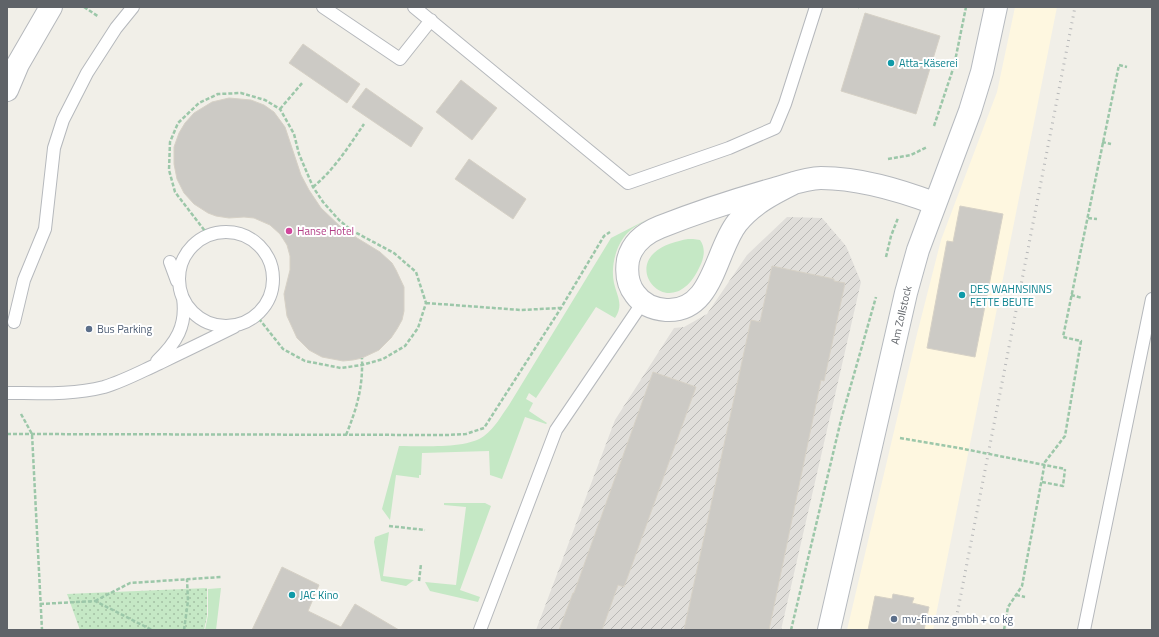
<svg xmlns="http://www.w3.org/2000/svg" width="1159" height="637" font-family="'Titillium Web',sans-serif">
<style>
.commercial{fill:#fef7e0}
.industrial{fill:url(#industrial-furrows)}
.grass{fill:#c5e8c5}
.park{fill:url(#park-dots)}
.building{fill:#cccac5;stroke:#d6d1c6}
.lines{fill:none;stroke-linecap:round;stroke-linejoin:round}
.lane-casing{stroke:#b5b8bc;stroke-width:14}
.street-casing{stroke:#b5b8bc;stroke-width:24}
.secondary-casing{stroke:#b6babf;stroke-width:24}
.path{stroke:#9cc7a9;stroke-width:2.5;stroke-dasharray:4 2;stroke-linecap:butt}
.lane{stroke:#fff;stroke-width:12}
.street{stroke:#fff;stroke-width:22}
.secondary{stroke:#fff;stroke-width:22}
.rail{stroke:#b6b7b8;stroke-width:3;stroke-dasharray:1 5;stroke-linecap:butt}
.path-bridge{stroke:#9cc7a9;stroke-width:2.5;stroke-dasharray:4 2;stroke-linecap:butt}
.culture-dot{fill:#0f9aa8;stroke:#fff;stroke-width:1.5}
.hotel-dot{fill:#d1479c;stroke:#fff;stroke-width:1.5}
.service-dot{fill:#5c6f8a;stroke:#fff;stroke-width:1.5}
.labels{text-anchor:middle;stroke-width:4;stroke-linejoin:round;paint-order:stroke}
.culture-label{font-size:11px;fill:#0d838f;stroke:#fff;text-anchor:start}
.hotel-label{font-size:11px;fill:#b23c85;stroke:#fff;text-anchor:start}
.street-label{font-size:11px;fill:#5f6368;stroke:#fff}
.service-label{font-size:11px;fill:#4e5e75;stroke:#fff;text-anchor:start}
</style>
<defs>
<pattern id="industrial-furrows" width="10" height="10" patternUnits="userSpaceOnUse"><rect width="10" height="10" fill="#e0deda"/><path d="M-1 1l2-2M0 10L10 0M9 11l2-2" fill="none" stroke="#b9b8b5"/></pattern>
<pattern id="park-dots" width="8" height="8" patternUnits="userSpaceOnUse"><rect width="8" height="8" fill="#c5e8c5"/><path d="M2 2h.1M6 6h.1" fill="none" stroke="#a3c0a4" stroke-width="1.8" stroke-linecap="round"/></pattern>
</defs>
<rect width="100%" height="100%" fill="#f1efe8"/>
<path class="commercial" d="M1015,7H1057L933,630H847L917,334L941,240L997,92Z"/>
<path class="industrial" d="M787,217L822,218L846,246L861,282L781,630H536L615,420L674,328L684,327L707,314L747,255Z"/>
<path class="grass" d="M648,219C643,222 637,225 632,229C617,240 610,265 614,283C617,296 624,305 615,318L596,307L536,398L529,393L526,399L533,403L529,411L547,423L546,424L525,417L502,479L490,475L489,451L422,453L421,475H419V478L396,475L390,520L382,509L399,446C420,446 468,449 484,436C495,428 501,416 509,405L611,238Z
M688,239H693L700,240C706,248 704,258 700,266C675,322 628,277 654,253C662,245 677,241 688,239Z
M444,503H485L491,506L460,590L480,597L478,602L430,591L425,582L456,585L466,507L444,505Z
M389,532L383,576L414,580L406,586L381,581L374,542L375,537Z
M221,588L216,630H205L208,615V589Z"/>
<path class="park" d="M207,588V616L204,630H80L67,594Z"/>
<path class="building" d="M865,13L940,36L916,114L841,91Z
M303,44L360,84L347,103L289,63Z
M461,80L497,108L472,140L436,112Z
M366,88L423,128L411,147L352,107Z
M229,98L251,100L264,105L274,112L285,127L301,175L309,190L321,208L344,230L380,252L392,263L396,270L404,287V311L402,320L397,329L391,338L379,350L362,358L353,360L343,361L322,357L309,350L297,338L287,316L284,294L290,270V256L287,245L280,234L270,225L254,218L244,217L229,218L216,216L208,213L194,204L184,193L177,179L174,164V147L179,133L185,123L194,113L212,102Z
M469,159L526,199L513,219L455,179Z
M960,206L1003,214L975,357L927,348L947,241L953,242Z
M772,266L834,279V281L845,283L824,381L821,380L769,630H684L751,320L760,322Z
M653,372L696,387L624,587L618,585L602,630H559L573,593H574Z
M282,567L319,585L308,611L341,627L355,604L399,630H252Z
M893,594L914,598L912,603L929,607L924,630H868L875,596L892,599Z"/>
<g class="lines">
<defs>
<path id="lane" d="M323,7L400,59L431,20
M414,7L628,183L729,148L775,128L785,104L816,7
M179 279a47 47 0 1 1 94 0a47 47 0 1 1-94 0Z
M170,262L177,281
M14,322L24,280L45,229L54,148L63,120L87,73L116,28L133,7
M157,361C176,343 187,326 183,298
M7,393C39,393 73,395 104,387C124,381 142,371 160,363C185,351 210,339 234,327
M480,630L556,430L643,302
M1084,630L1152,299"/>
<path id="street" d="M7,90L18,64L51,7
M794,183C774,193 752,204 737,223C715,251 713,313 666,310C654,309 642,304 635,294C627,284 626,273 628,260C632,243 645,233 660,227C698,212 735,200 774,189C789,185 805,178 821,178C860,178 899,190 934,203"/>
<path id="secondary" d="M829,630L906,293L918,250L970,111L982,72L996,7"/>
</defs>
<use href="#lane" class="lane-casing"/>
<use href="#street" class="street-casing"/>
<use href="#secondary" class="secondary-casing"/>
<path class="path" d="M84,7L99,17
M858,7H859
M280,109L303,82
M934,126L954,66L966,7
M1102,142L1111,144
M888,159L911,155L927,147
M313,187C334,170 349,146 364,124
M1088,218L1097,219
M208,235L175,192L169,170L170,142L178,123L199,103L218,94L241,93L265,100L280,109L294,134L299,154L313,187L323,202L339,220L351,230L394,253L416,272L426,303L418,328L405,346L383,359L362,365L341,368L305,361L283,349L256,315
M886,257L891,236L898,218
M1071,295L1082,298
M426,303L521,310L560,308
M21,414L32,434L42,630
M7,434L448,435L466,434L484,428L561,308L604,236L610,232
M346,435C357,408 363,387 362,358
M900,438L959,448
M1042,482L1063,486L1065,469
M389,526L425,530
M419,581L421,564
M1016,595L1025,597
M95,601L130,583L221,577
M40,604L95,601L152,630
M184,630L188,601L187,579
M791,630L841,420L876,297
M1004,630L1008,607L1022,586L1045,462L1065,436L1081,341L1063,337L1119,65L1127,67"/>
<use href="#lane" class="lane"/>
<use href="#street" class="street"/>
<use href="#secondary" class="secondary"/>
<path class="rail" d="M954,630L1075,7"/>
<path class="path-bridge" d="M959,448L1065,469"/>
</g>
<g class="culture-dot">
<circle cx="891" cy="63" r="4"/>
<circle cx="962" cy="295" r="4"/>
<circle cx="292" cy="595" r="4"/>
</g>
<circle class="hotel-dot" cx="289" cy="231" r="4"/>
<g class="service-dot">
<circle cx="89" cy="329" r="4"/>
<circle cx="894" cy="619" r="4"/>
</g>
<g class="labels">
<g class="culture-label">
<text x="899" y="67">Atta-Käserei</text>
<text x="970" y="293">DES WAHNSINNS<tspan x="970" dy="13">FETTE BEUTE</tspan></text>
<text x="300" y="599">JAC Kino</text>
</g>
<g class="hotel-label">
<text x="297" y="235">Hanse Hotel</text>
</g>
<g class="street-label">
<text transform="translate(901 315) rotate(-77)" y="4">Am Zollstock</text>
</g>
<g class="service-label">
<text x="97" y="333">Bus Parking</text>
<text x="902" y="623">mv-finanz gmbh + co kg</text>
</g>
</g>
<rect width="1159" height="637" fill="none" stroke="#5f6368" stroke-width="16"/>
</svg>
